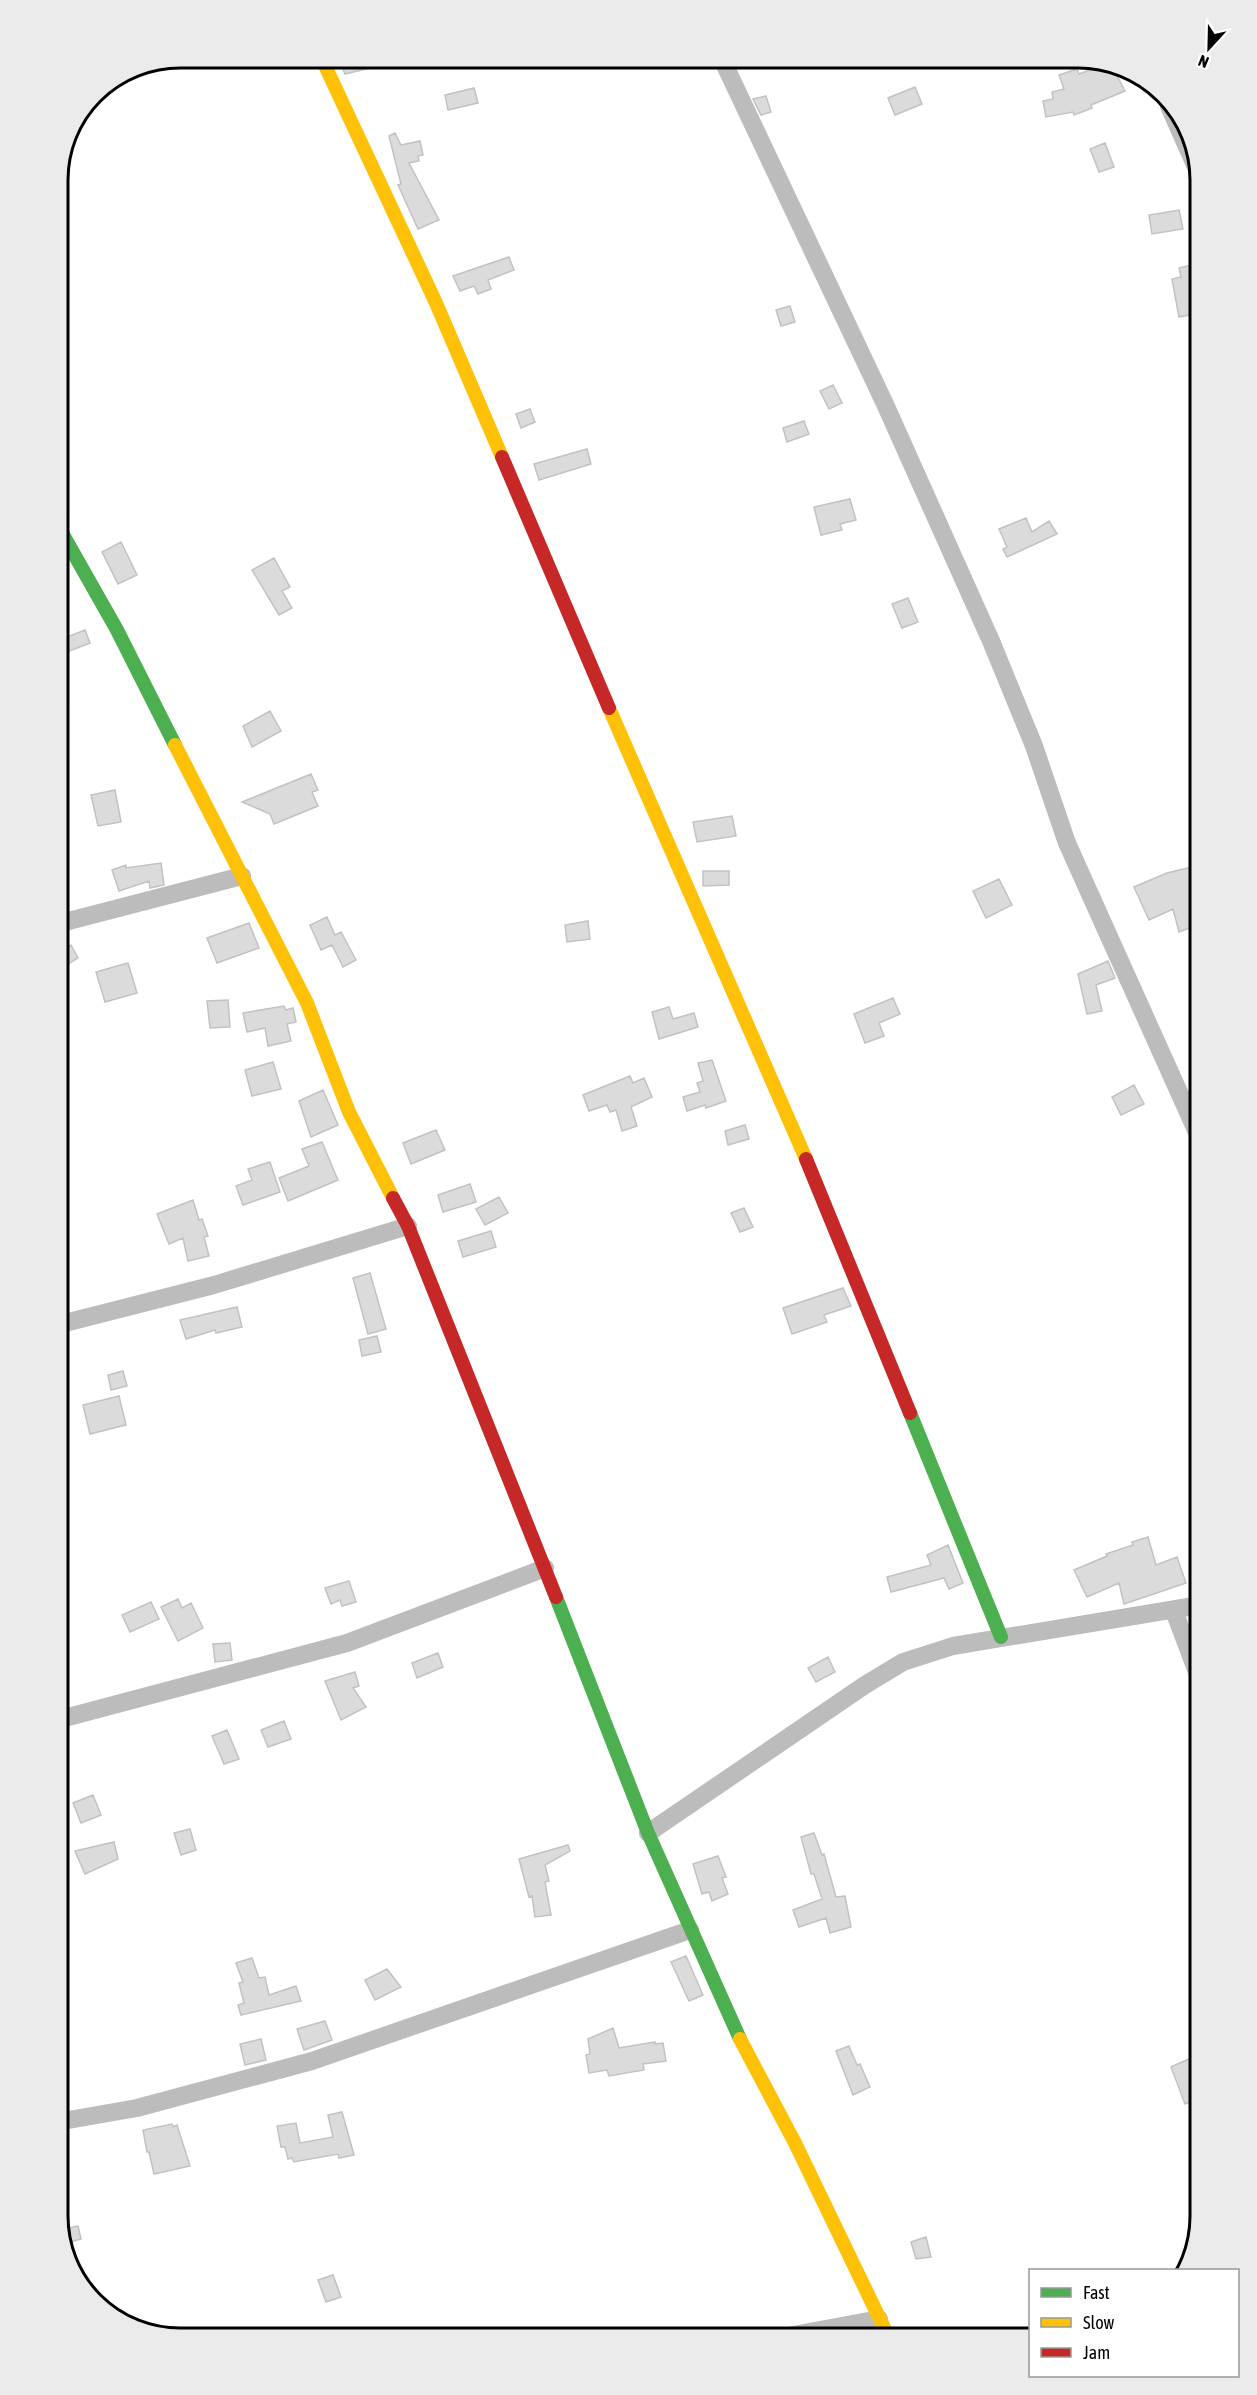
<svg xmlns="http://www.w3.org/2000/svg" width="1257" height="2395" font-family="'Asap Condensed',sans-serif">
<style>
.building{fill:#dbdbdb;stroke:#c2c2c2;stroke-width:1.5}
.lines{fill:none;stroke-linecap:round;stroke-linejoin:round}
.street{stroke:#bcbcbc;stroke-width:18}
.fast{stroke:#4caf50;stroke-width:14}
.slow{stroke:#ffc107;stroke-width:14}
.jam{stroke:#c62828;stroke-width:14}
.rim{fill:none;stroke:#000;stroke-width:3}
</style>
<rect width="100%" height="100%" fill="#fff"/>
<path class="building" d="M338,57H391V63L345,74Z
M1106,64L1112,66L1125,91L1091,105L1092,108L1074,115L1073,112L1046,117L1043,101L1053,99L1052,92L1064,89L1059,75L1077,69L1079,74Z
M915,87L922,104L895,115L888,98Z
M474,88L478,103L448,110L445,95Z
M766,96L771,112L761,115L753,99Z
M395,133L401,145L420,141L423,155L418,156L419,161L409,163L439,220L418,229L398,185L401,184L389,136Z
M1105,143L1114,167L1099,172L1090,149Z
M1179,210L1183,229L1152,234L1149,215Z
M509,257L514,270L488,280L491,289L478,294L474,286L460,291L453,276Z
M1200,263V313L1179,317L1172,279L1181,277L1179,268Z
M790,306L795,322L781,326L776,310Z
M833,385L842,403L829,409L820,391Z
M530,409L535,422L521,428L516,414Z
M804,421L809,434L787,442L783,428Z
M587,449L591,464L539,480L534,464Z
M850,499L856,520L840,524L842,530L821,535L814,507Z
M1026,518L1032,532L1049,521L1057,534L1007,557L1003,549L1007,547L999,529Z
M121,542L137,575L118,584L102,552Z
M274,558L290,587L282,591L292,608L279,615L252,570Z
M908,598L918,622L902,628L892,604Z
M85,630L90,643L57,656V641Z
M270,711L281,731L252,747L243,726Z
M311,774L318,790L312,792L318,806L274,824L270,814L242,802Z
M115,790L121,822L98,826L91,795Z
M732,816L736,836L697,842L693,822Z
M161,863L164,885L150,888L149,881L119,891L112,870L126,865V868Z
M1200,865V924L1179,932L1173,909L1149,920L1134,887L1167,873Z
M703,871H729V885L703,886Z
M999,879L1012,905L986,918L973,891Z
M327,917L335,935L341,932L356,960L343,967L332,945L321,950L310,925Z
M588,921L590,939L567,942L565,925Z
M249,923L259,948L217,963L207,938Z
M71,945L78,958L57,971V953Z
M1108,961L1115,978L1096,985L1102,1011L1087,1014L1078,974Z
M128,963L137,993L105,1002L96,972Z
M893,998L900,1014L879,1023L884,1036L865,1043L854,1014Z
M228,1000L230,1027L210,1028L207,1001Z
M284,1006L286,1010L293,1008L296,1022L287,1024L291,1041L268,1046L265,1028L247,1032L243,1013Z
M669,1007L673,1019L694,1013L698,1027L659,1039L652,1012Z
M712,1060L726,1101L706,1108L705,1105L687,1111L683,1097L700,1092L697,1083L703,1081L698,1063Z
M273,1062L281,1089L252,1096L245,1070Z
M630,1076L633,1083L644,1078L652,1097L631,1107L637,1126L622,1131L616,1110L610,1112L607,1105L589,1111L583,1095Z
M1134,1085L1144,1104L1121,1115L1112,1097Z
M323,1090L338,1125L311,1137L299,1101Z
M745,1125L749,1139L728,1145L725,1131Z
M436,1130L445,1150L411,1164L403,1143Z
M322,1142L338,1180L288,1201L279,1178L309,1166L302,1149Z
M270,1162L280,1192L243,1205L236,1186L252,1180L248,1169Z
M470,1184L476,1202L443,1212L438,1195Z
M499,1197L508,1213L485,1225L476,1209Z
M193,1200L199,1220L202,1219L208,1236L204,1237L209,1256L188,1261L183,1238L169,1244L157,1214Z
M744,1208L753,1227L740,1232L731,1213Z
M491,1231L496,1247L463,1257L458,1241Z
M370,1273L386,1329L368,1334L353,1278Z
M843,1288L851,1306L824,1315L827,1322L792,1334L783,1308Z
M237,1307L242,1327L216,1333L215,1330L186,1339L180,1320Z
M377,1336L381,1352L362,1356L359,1340Z
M123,1371L127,1386L111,1390L108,1375Z
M119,1396L126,1425L90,1434L83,1405Z
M1148,1537L1156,1565L1177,1557L1186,1583L1124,1604L1119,1583L1087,1597L1074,1570L1107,1556L1106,1554L1133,1545L1132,1542Z
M948,1545L963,1583L949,1589L944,1578L891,1592L887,1577L931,1565L927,1555Z
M349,1581L356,1602L342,1606L340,1600L331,1604L325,1588Z
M178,1599L182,1608L191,1603L203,1628L178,1641L161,1607Z
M151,1602L159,1619L130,1632L122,1615Z
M230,1643L232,1660L215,1662L213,1644Z
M438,1653L443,1667L417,1678L412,1663Z
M828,1657L835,1672L816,1682L808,1668Z
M355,1672L359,1686L353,1688L366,1707L341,1720L325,1681Z
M284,1721L291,1739L268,1747L261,1730Z
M227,1730L239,1759L224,1764L212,1736Z
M93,1795L101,1815L81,1823L73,1803Z
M190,1829L196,1850L181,1855L174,1833Z
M814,1833L822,1855L824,1854L836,1897L845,1896L851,1927L830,1933L826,1918L799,1927L793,1910L822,1899L814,1874H811L801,1837Z
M114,1842L118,1859L85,1874L75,1851Z
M568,1845L570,1851L545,1865L549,1881L545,1882L551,1915L535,1917L532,1896L529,1897L519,1859Z
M718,1856L726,1877L722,1878L728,1894L712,1901L709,1892L702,1894L693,1864Z
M686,1956L703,1995L689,2001L671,1962Z
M252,1958L259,1978L265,1977L269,1995L296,1986L301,2001L241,2015L238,2005L244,2003L239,1983L243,1982L236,1963Z
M387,1969L401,1987L375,2000L365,1980Z
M325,2021L332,2040L304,2050L297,2029Z
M613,2028L619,2048L655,2042V2044L663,2043L666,2061L643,2064L644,2070L609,2076L607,2070L589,2073L586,2055L590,2054L588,2039Z
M261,2039L266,2060L245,2065L240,2044Z
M849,2046L857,2065L860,2064L870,2087L853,2095L836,2051Z
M1200,2054V2098L1185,2104L1171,2067Z
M342,2112L354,2155L339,2158L338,2154L294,2162L292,2158L288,2159L285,2147H281L277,2126L296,2123L300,2143L333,2137L328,2115Z
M172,2124L173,2127L177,2125L190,2166L154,2174L149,2152H147L143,2130Z
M78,2226L81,2239L63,2244L60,2230Z
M926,2237L931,2257L916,2259L911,2242Z
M333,2275L341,2297L326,2302L318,2280Z"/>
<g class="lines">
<path class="street" d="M721,57L885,404L991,641L1034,746L1067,843L1200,1139
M1169,106L1199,174
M57,924L242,876
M57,1325L214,1285L408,1226
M1174,1611L1200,1680
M57,1720L347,1643L545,1568
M648,1833L865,1685L903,1662L953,1646L1200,1605
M57,2122L137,2108L312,2061L690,1930
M777,2338L879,2319"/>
<path class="fast" d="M57,524L117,630L175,745
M910,1413L1001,1637
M556,1597L648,1833L740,2039"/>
<path class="slow" d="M321,57L436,303L502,457
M609,708L806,1159
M175,745L307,1003L349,1112L393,1198
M740,2039L795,2143L889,2338"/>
<path class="jam" d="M502,457L609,708
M806,1159L910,1413
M393,1198L408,1226L556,1597"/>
</g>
<path d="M0 0H1257V2395H0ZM180 68H1078A112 112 0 0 1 1190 180V2216A112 112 0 0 1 1078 2328H180A112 112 0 0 1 68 2216V180A112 112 0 0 1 180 68Z" fill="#ebebeb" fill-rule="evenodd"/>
<path class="rim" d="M180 68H1078A112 112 0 0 1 1190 180V2216A112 112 0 0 1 1078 2328H180A112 112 0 0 1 68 2216V180A112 112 0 0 1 180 68Z"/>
<rect x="1029" y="2269" width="210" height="108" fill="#ffffff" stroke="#999999" stroke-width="1.5"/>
<rect x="1041" y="2288" width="30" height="9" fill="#4caf50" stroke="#999999" stroke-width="1.5"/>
<text x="1083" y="2299" font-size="18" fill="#000000">Fast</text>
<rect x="1041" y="2318" width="30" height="9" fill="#ffc107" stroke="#999999" stroke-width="1.5"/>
<text x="1083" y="2329" font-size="18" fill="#000000">Slow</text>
<rect x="1041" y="2348" width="30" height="9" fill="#c62828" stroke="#999999" stroke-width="1.5"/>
<text x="1083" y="2359" font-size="18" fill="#000000">Jam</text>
<g transform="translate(1209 48) rotate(202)" stroke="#ffffff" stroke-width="4.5" paint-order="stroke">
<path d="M0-4.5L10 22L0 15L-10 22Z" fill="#000000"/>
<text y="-9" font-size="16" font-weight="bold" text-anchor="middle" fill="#000000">N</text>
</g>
</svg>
